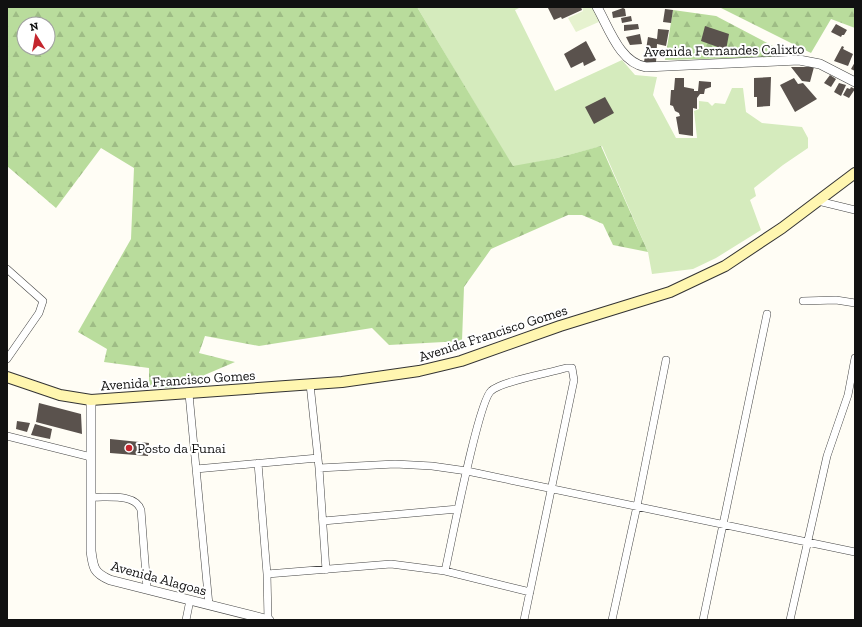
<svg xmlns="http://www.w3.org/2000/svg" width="862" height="627" font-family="'Zilla Slab',serif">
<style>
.grass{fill:#d5ebbd}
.forest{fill:url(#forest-firs);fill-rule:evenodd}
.pitch{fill:#e6f2cf}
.building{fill:#5a524d}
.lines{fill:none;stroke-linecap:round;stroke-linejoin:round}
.minor-casing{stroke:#444;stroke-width:8}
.tertiary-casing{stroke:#444;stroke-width:10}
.secondary-casing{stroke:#333;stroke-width:12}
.minor{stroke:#fff;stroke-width:7}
.tertiary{stroke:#fff;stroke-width:9}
.secondary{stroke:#fff6b0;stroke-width:10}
.poi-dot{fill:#c4262e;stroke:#fff;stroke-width:1.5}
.labels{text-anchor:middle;stroke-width:4;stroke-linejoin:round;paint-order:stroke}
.street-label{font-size:14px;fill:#111;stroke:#fff}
.poi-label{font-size:14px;fill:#111;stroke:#fff;text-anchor:start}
</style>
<defs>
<pattern id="forest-firs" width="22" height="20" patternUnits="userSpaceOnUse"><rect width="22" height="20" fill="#b9dc9c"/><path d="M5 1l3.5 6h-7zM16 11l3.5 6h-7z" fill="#9ebc85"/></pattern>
</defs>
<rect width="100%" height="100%" fill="#fffdf5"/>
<path class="grass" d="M417,7H521L515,10L555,91L622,60L635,75L657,77L653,95L676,138H697L694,111L699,109V101L708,102L712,106L715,103L725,104L732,88H743L746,112L762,123L802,127L808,138V148L783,165L754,188L756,196L750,200L761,230L716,258L693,269L652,274L648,252L602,146L557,158L513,167Z"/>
<path class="forest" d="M7,7H417L513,166L557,158L601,146L648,252L613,245L603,224L582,215H568L491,249L464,287L462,341L389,345L372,328L259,346L205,336L199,353L235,362L174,388H149V368L104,362L107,349L78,332L131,239L134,168L101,148L56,208L7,166ZM24,24H48V48H24Z
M719,7H855V28L831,19L811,53Z
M673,10L716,16L788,54L786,57L665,60Z"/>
<path class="pitch" d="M582,7H593L601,21L576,32L568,18L583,11Z"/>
<path class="building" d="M552,7H581L582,10L562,19L561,17L554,20L548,8Z
M623,8L625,9L626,16L613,18L612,12Z
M665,9L673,10L671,23L663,22Z
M631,16L632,21L622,23L621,18Z
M638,24L639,29L624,31V25Z
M836,24L847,30L844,35H842L841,37L831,32Z
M705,26L729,34L726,50L701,41Z
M658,29L669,30L666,46L657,44L656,63L644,62L648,37L657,39Z
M640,34L642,44L630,45L626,37Z
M586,41L596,60L584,66L583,62L571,68L564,54Z
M842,46L844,47L843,49L853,54L848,66L834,61Z
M855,62V71L851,69Z
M791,67H814L810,82L802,81Z
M830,75L836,79L831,87L824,83Z
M771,77L770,106L757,107V97H754V78Z
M675,78H684V87L694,89V91H698L699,81L711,82V87L705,89L704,94H700L697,98V109L693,108V136L679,134L676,117L680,116L679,113L675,111L673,106L670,105L671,90H674Z
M794,78L798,84L803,83L817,99L795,112L780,85Z
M839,83L846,85L841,96L834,92Z
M851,87L855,89L849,98L843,95L847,88L850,89Z
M605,97L614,113L594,124L585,107Z
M39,403L81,414L82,434L36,422Z
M17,421L30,423L27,432L16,429Z
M35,424L52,429L50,439L31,435Z
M110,439L149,443L148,456L110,453Z"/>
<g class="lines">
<defs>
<path id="minor" d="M818,201L855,210
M7,269L43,301L39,313L7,359
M803,301L836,300L855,303
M310,384L319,468L326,570
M189,394L209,605
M7,436L91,457
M258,463L267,574L268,620
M319,468L395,464L432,466L467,471L855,552
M196,469L318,458
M91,497C107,498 135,493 141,510L147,589
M323,521L458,509
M445,571C451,545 478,402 491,391C502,381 549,373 566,368H572L574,380L524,620
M267,574L391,564L445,571L530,592
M186,620L190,600
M612,620L637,506L666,360
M703,620L767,314
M790,620L827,456L848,395L855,358"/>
<path id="tertiary" d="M597,7C609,28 620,63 646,67L799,60L820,64L855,82
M91,400V551C93,568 94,573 110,580L269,620"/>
<path id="secondary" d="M7,377L60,395L91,400L342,382L419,371L461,361L560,326L670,292L725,266L782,228L855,173"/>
</defs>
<use href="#minor" class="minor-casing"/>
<use href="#tertiary" class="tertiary-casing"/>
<use href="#secondary" class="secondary-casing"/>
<use href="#minor" class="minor"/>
<use href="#tertiary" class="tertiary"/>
<use href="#secondary" class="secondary"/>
</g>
<circle class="poi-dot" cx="129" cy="448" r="4"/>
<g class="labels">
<g class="street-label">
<text transform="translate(724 50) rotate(-1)" y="5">Avenida Fernandes Calixto</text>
<text transform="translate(493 333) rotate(-18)" y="5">Avenida Francisco Gomes</text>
<text transform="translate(178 380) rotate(-4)" y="5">Avenida Francisco Gomes</text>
<text transform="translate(159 578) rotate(15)" y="5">Avenida Alagoas</text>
</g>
<g class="poi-label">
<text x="137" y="453">Posto da Funai</text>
</g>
</g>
<rect width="862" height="627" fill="none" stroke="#111111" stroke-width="16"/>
<g transform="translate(36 36) rotate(349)"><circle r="19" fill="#ffffff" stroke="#a0a0a0"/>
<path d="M0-3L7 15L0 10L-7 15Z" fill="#c4262e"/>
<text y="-6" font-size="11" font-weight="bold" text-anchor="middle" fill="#111111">N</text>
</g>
</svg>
